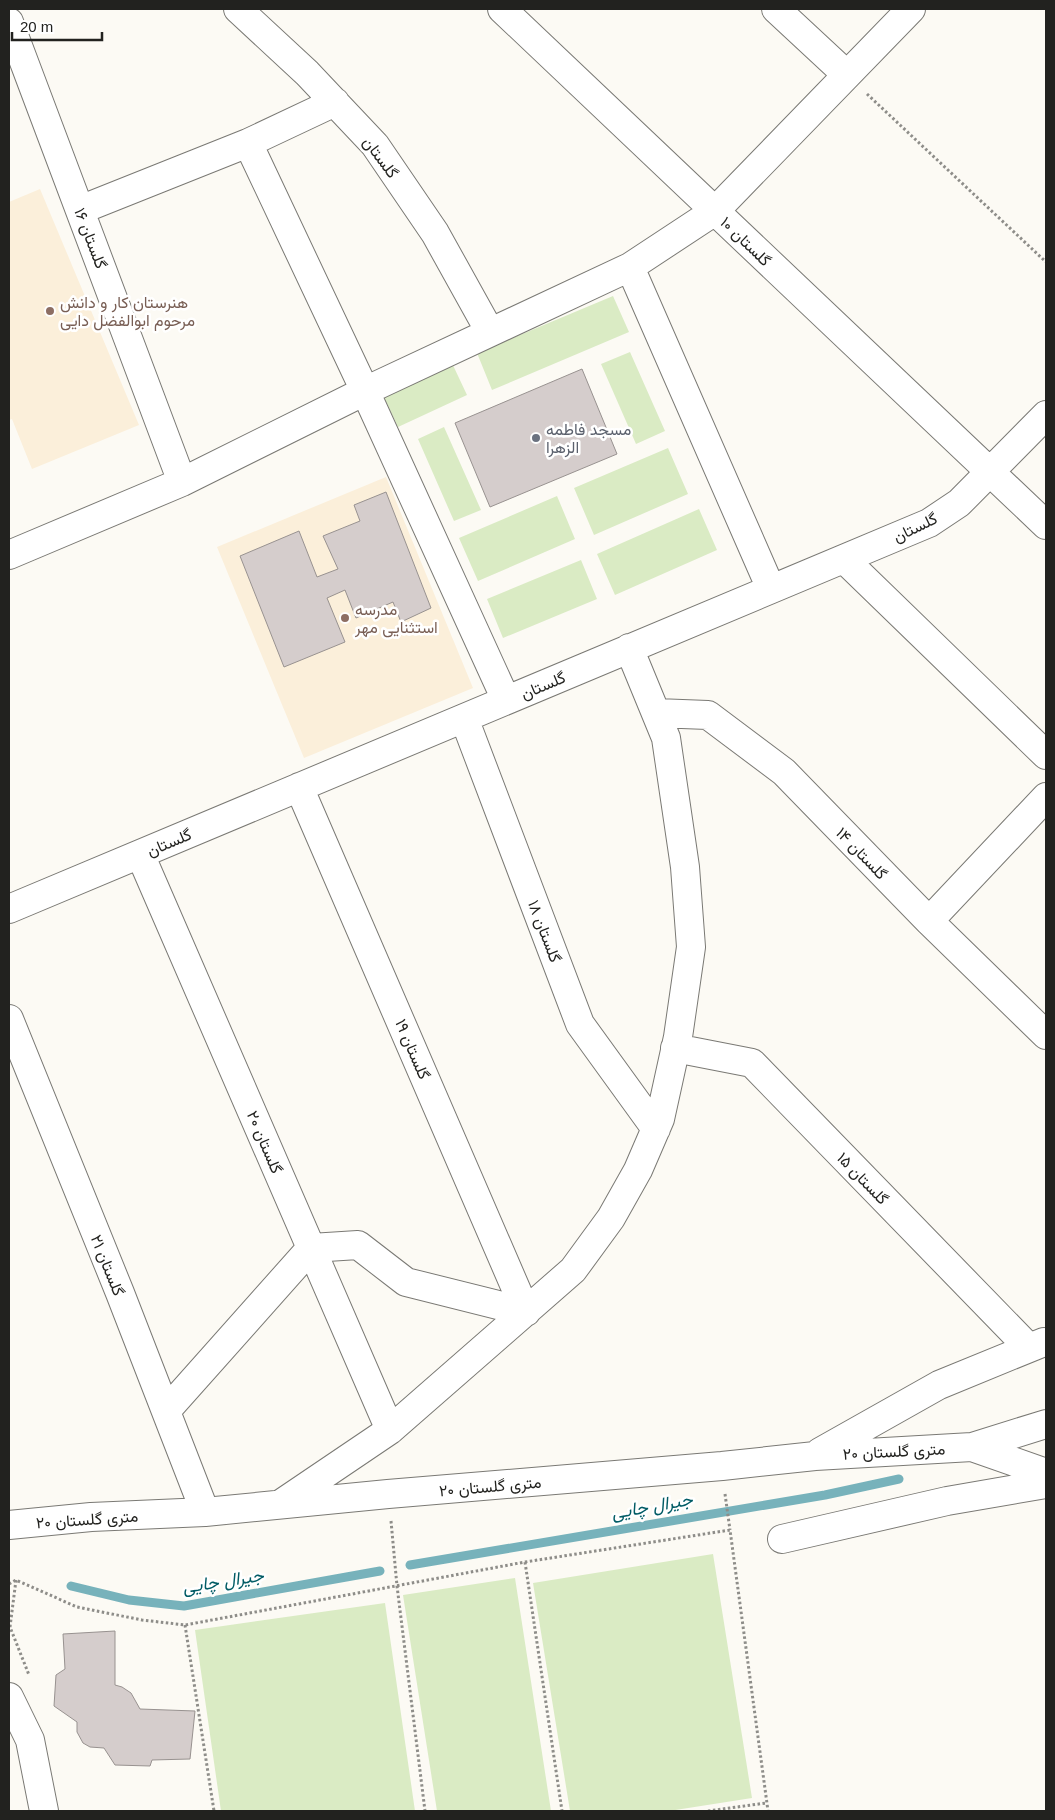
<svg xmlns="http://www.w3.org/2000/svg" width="1055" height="1820" font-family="Helvetica,Vazirmatn,sans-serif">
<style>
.education{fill:#fbefda}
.green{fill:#daebc4}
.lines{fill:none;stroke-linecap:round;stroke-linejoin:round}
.stream{stroke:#77b2bb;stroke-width:9}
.building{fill:#d5cdcc;stroke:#989290}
.minor-casing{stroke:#7a7974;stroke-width:30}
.path{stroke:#8e8d89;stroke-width:3;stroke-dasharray:2.5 2.5;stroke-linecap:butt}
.minor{stroke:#fff;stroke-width:28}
.education-dot{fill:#8d6e63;stroke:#fff;stroke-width:2}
.worship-dot{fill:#6b7280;stroke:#fff;stroke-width:2}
.labels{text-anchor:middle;stroke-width:5;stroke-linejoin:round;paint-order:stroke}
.street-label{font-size:16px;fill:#22221f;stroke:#fff}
.education-label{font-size:16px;fill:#785e54;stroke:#fff;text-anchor:start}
.worship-label{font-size:16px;fill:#5b616d;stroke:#fff;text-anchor:start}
.water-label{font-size:18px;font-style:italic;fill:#015b65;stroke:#fff}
</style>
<rect width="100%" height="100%" fill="#fcfaf4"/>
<path class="education" d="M40,189L139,425L32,469L12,419L9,420V202Z
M386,477L473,688L304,758L217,547Z"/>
<path class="green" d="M613,296L629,332L492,390L477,353Z
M630,352L665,431L636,444L601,364Z
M451,361L467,395L398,427L382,393Z
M444,427L481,510L454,521L418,439Z
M668,448L688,494L594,535L574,488Z
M557,496L575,539L478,581L459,538Z
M699,509L717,550L615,595L597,554Z
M581,560L597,599L503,638L487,599Z
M713,1554L752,1798L669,1811H570L533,1583Z
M515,1578L551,1811H437L403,1595Z
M385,1603L415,1811H221L195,1630Z"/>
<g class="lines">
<path class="stream" d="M410,1565L825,1495L899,1479
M71,1586L129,1600L184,1606L380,1571"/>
</g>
<path class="building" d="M582,369L617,454L490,507L455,423Z
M386,492L431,608L401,622L393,602L356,618L345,590L327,598L345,642L284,667L240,556L299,531L317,577L338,569L323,536L360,521L354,505Z
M115,1631V1685L122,1687L131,1693L140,1709L195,1711L190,1759L152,1760L150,1766L115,1765L104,1748L90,1747L83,1743L77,1732V1722L54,1706L56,1675L65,1669L63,1634Z"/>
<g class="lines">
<defs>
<path id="minor" d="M238,9L307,73L375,145L435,233L490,332
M502,9L1046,525
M776,9L847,75
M9,22L182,482
M248,143L365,391L506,700
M80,210L248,143L335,102
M630,267L771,589
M9,555L182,482L365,391L630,267L715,211L911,9
M844,559L1046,755
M656,713L708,715L784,772L929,921L1046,1035
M464,718L580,1024L656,1129
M299,787L526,1312
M140,854L390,1430
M9,909L929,523L959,503L1046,415
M929,921L1046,797
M9,1019L120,1293L205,1512
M675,1048L752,1063L1029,1348
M166,1411L311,1248L358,1245L406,1282L526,1312
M972,1447L1046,1473
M820,1452L939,1385L1044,1342
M282,1503L390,1430L573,1270L611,1218L638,1170L660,1119L678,1037L691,947L685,867L666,738L629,648
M9,1525L91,1517L205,1512L388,1494L722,1466L815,1456L972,1447L1046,1424
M782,1539L947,1501L1046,1484
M9,1697L30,1740L44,1811"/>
</defs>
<use href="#minor" class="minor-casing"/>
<path class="path" d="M867,94L1046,262
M725,1494L730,1530
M391,1521L397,1586L425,1811
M525,1562L562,1811
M16,1580L10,1627L29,1675
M9,1584L16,1580L77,1607L142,1620L185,1625L525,1562L730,1530L768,1811
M185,1625L214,1811
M708,1811L766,1803"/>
<use href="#minor" class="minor"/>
</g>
<g class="education-dot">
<circle cx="50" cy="311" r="5"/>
<circle cx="345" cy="618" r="5"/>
</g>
<circle class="worship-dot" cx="536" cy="438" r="5"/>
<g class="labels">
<g class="street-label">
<text transform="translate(381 157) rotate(53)" y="6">گلستان</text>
<text transform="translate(91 238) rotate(69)" y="6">گلستان ۱۶</text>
<text transform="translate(746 241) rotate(44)" y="6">گلستان ۱۰</text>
<text transform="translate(915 527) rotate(-26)" y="6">گلستان</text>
<text transform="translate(543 685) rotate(-23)" y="6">گلستان</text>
<text transform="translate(169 842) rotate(-23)" y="6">گلستان</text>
<text transform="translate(862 853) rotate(46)" y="6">گلستان ۱۴</text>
<text transform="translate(545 931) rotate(69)" y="6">گلستان ۱۸</text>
<text transform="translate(413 1049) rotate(67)" y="6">گلستان ۱۹</text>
<text transform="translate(265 1142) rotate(67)" y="6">گلستان ۲۰</text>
<text transform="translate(863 1178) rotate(46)" y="6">گلستان ۱۵</text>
<text transform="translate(108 1265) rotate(68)" y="6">گلستان ۲۱</text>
<text transform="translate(894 1451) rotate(-3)" y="6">۲۰ متری گلستان</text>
<text transform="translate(490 1486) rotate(-5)" y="6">۲۰ متری گلستان</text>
<text transform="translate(87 1519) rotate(-4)" y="6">۲۰ متری گلستان</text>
</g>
<g class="education-label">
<text x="60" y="308">هنرستان کار و دانش<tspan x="60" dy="18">مرحوم ابوالفضل دایی</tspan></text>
<text x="355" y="615">مدرسه<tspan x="355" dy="18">استثنایی مهر</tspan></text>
</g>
<g class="worship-label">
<text x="546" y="435">مسجد فاطمه<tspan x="546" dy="18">الزهرا</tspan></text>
</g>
<g class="water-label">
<text transform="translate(652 1506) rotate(-10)" y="6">جیرال چایی</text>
<text transform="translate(223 1581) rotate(-9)" y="6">جیرال چایی</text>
</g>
</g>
<rect width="1055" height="1820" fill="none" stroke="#22221f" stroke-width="20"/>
<path d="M12 32v8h90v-8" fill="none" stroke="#22221f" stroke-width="2.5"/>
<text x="20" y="32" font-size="15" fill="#22221f" stroke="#ffffff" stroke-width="4" paint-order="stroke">20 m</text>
</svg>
